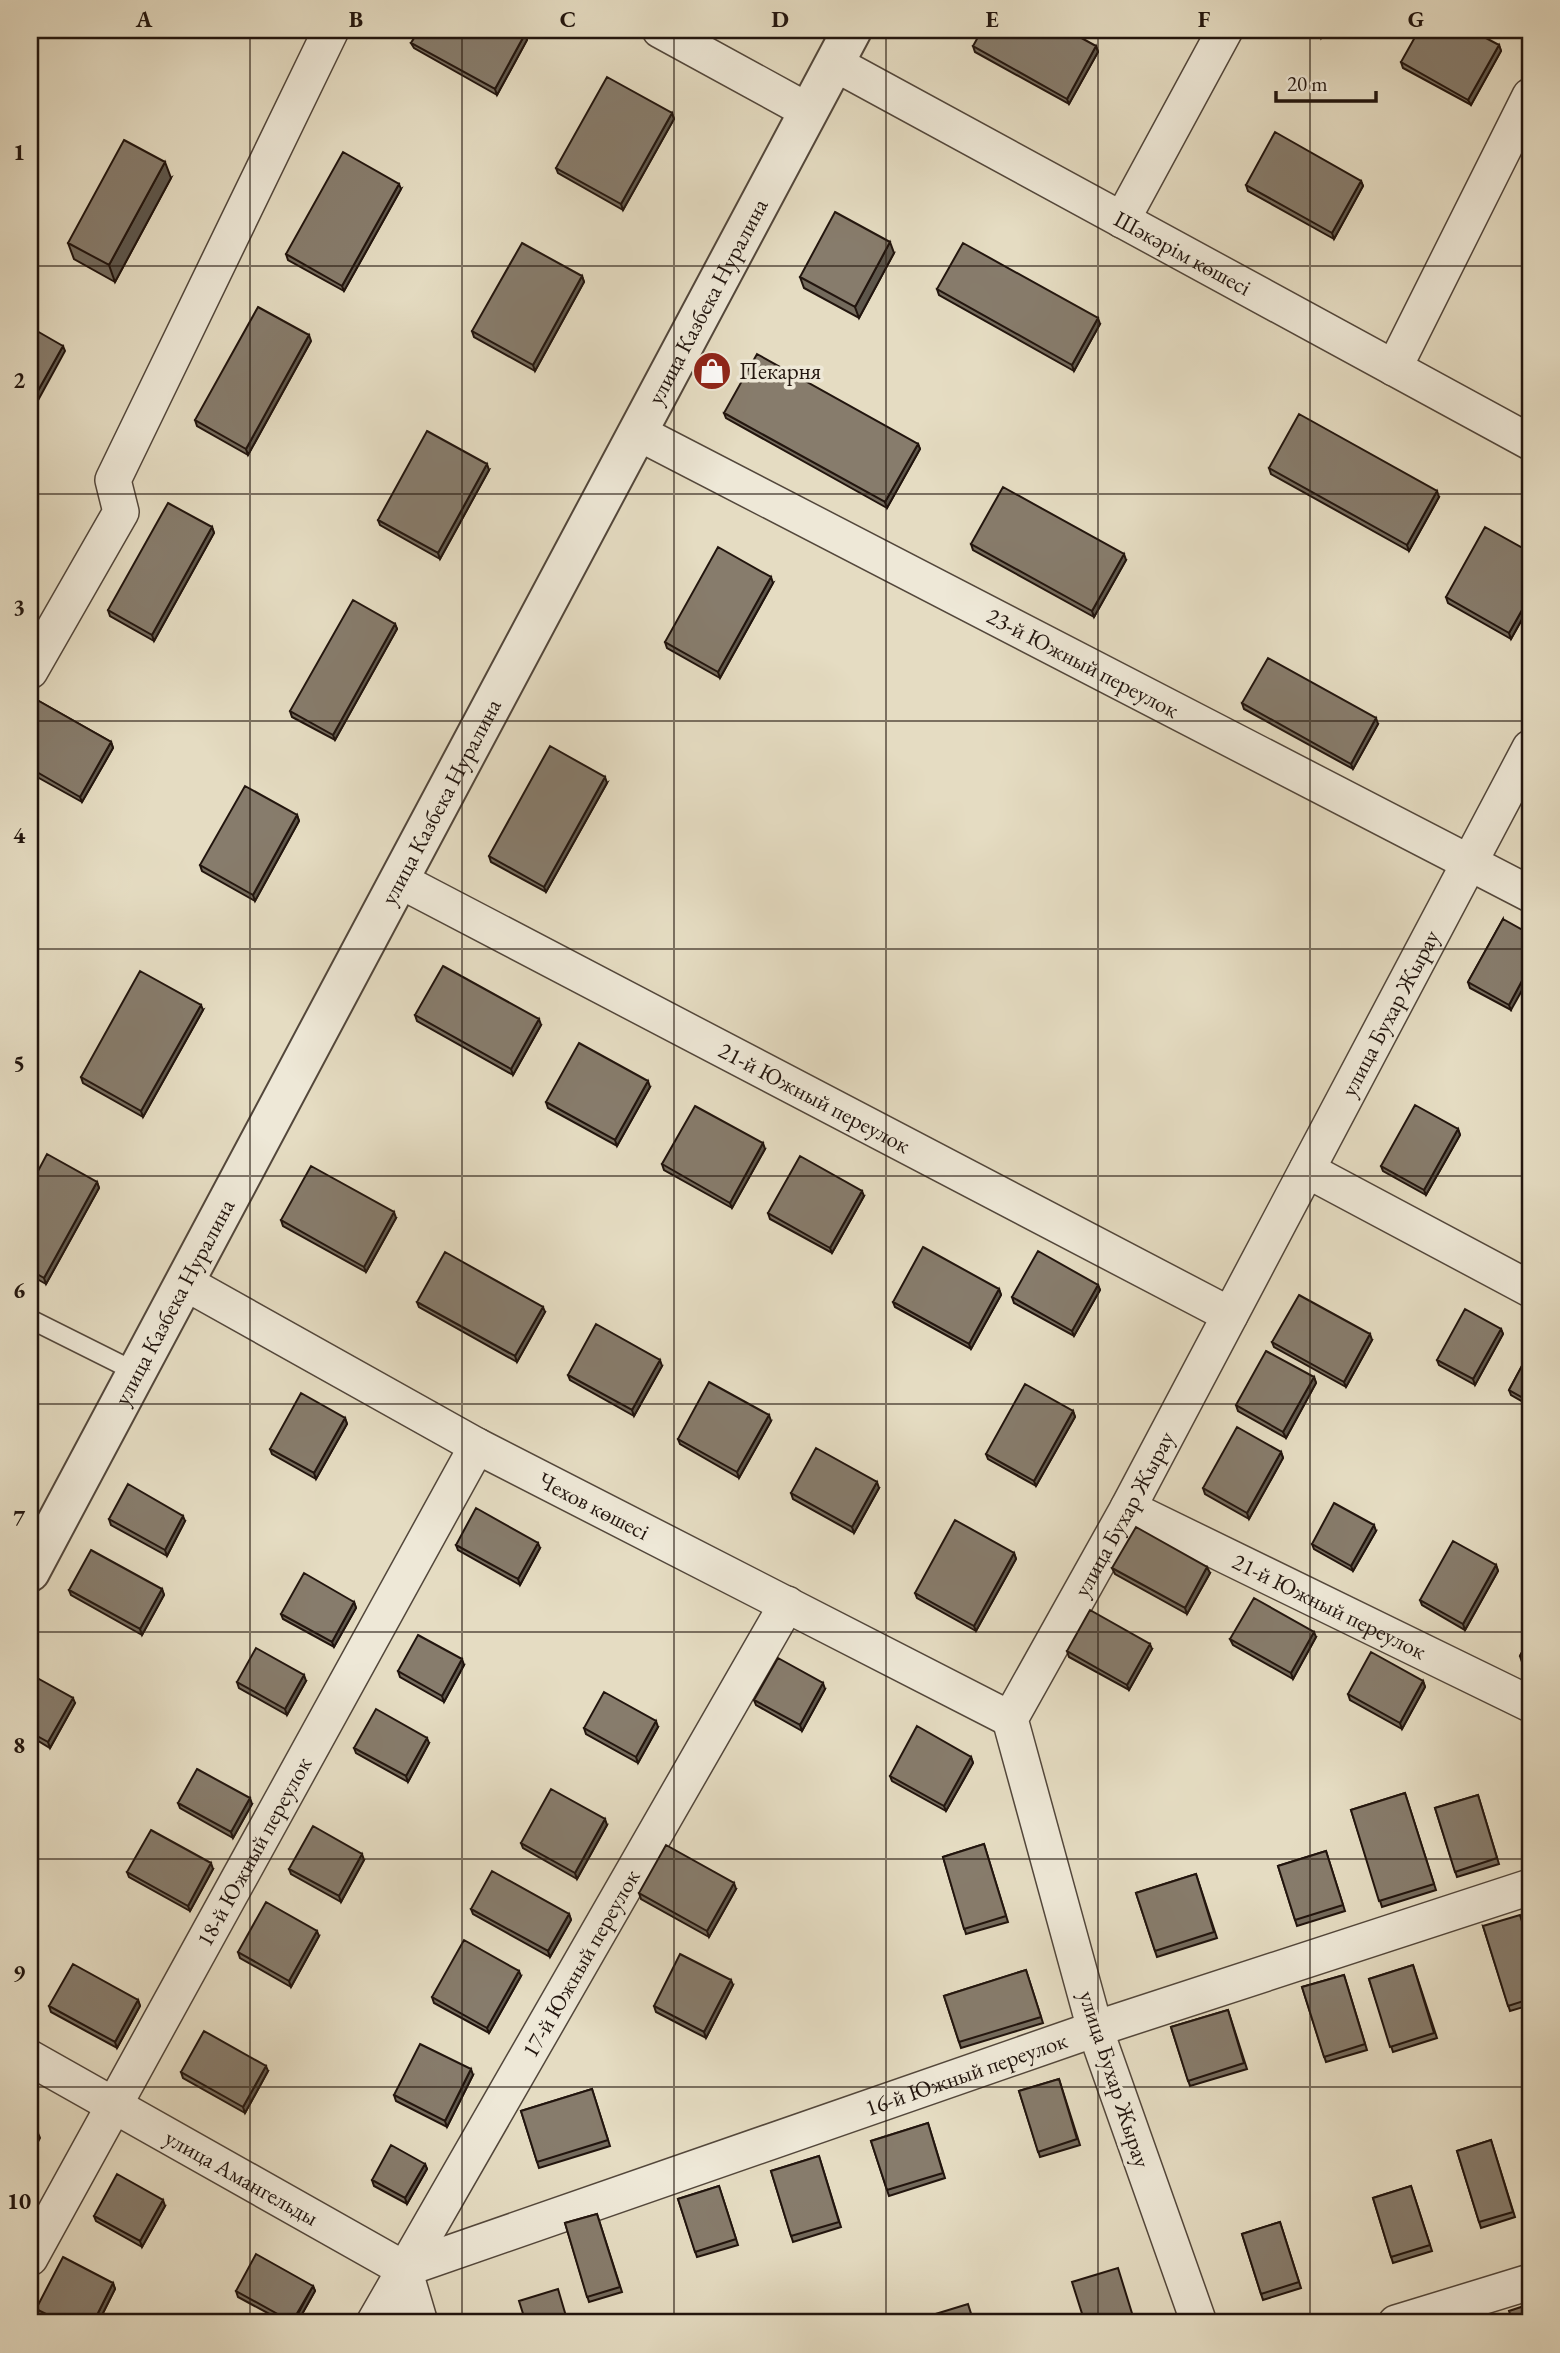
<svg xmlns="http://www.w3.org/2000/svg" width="1560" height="2353" font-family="'EB Garamond',serif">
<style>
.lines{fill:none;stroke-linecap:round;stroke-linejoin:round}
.service-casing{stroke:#53473b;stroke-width:21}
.minor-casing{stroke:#53473b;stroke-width:38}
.tertiary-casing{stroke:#53473b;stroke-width:42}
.service{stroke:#eee8d7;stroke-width:18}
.minor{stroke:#eee8d7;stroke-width:35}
.tertiary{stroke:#eee8d7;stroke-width:38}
.wall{fill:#746b5d;stroke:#22150e;stroke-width:2}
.shaded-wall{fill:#5e574c;stroke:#22150e;stroke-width:2}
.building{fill:#877c6c;stroke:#22150e;stroke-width:2}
.grid{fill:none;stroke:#22150e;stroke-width:2;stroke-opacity:0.55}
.labels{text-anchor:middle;stroke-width:7;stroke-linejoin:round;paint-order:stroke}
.street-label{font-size:23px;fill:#22150e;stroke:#eee8d7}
.poi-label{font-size:23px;fill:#22150e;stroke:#eee8d7;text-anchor:start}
.neatline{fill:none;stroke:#22150e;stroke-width:2.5}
.grid-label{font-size:23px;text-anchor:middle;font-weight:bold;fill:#22150e}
</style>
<rect width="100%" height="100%" fill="#e5dcc2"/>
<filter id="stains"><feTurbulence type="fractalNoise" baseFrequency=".00286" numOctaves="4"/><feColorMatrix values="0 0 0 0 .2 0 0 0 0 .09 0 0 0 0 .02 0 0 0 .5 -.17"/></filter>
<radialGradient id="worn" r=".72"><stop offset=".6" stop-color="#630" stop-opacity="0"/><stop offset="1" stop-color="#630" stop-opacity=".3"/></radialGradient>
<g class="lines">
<defs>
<path id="service" d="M30,1319L136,1372"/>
<g id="minor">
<path d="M660,30L808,111"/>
<path id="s1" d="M834,63L1530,442"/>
<path d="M1122,220L1225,30"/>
<path d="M1394,368L1530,96"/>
<path id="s2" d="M637,432L1530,894"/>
<path d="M30,671L121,512L113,480L331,30"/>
<path id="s3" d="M399,880L1230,1315"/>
<path d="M1307,1170L1530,1289"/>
<path id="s4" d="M184,1282L477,1446L1010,1719"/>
<path id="s5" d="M1128,1508L1530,1704"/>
<path id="s6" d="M30,2058L404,2269L420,2323"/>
<path id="s7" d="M30,2258L477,1446"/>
<path id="s8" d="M404,2269L1095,2029L1530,1887"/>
<path id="s9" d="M374,2323L787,1604"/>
<path id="s10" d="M1199,2323L1095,2029L1010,1719L1128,1508L1530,748"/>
<path d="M1396,2323L1530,2282"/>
</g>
<g id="tertiary">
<path id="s11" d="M30,1572L852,30"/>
</g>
</defs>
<use href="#service" class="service-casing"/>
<use href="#minor" class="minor-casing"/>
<use href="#tertiary" class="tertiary-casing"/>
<use href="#service" class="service"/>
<use href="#minor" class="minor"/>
<use href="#tertiary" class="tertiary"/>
</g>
<path class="wall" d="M1306,30H1325L1321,38Z
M525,34L527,40L497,95L414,48L411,43Z
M1499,45L1501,51L1471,105L1403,68L1401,62Z
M973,46H1096L1098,52L1069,104L975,52Z
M672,113L674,119L623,210L558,173L556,168Z
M171,178L115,282L74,259L68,243Z
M1361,181L1363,186L1334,239L1248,191L1246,185Z
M401,189L344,291L288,260L286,254Z
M894,253L859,318L804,288L800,277Z
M582,276L584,282L535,371L474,337L472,331Z
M937,289L1100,324L1074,371L939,295Z
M311,341L248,455L197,426L195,420Z
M724,413L918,444L920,449L887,508L726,418Z
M1269,468L1439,497L1409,551L1271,474Z
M489,470L440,559L380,525L378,520Z
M212,527L214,533L154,641L110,616L108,610Z
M971,544L1126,560L1094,617L973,550Z
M1530,552V605L1511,639L1448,603L1446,597Z
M773,583L720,678L667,648L665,642Z
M395,624L397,629L335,740L292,717L290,711Z
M30,696L111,742L113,748L82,802L30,773Z
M1242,703L1378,724L1353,769L1244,709Z
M607,783L546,892L491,862L489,856Z
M297,815L299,821L255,901L202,871L200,865Z
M1503,919L1511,1010L1470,988L1468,982Z
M203,1010L143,1117L83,1083L81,1077Z
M415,1015L541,1025L513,1075L417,1021Z
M650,1087L617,1146L548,1108L546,1102Z
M1458,1129L1460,1135L1426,1195L1383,1171L1381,1166Z
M765,1149L732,1208L664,1170L662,1164Z
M97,1182L99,1188L46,1284L30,1275V1186Z
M864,1196L832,1253L770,1219L768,1213Z
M396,1218L366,1272L283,1226L281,1220Z
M1098,1285L1100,1290L1074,1336L1014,1303L1012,1297Z
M999,1289L1001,1295L971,1349L895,1307L893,1302Z
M417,1302L545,1312L517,1362L419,1307Z
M1501,1329L1503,1334L1475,1385L1439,1365L1437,1360Z
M1372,1340L1346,1387L1274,1347L1272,1342Z
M1530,1351V1406L1511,1395L1509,1390Z
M662,1366L634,1416L570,1380L568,1375Z
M1314,1377L1316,1383L1286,1438L1238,1411L1236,1405Z
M1073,1411L1075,1417L1036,1486L988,1459L986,1454Z
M345,1418L347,1424L316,1479L272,1454L270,1449Z
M771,1421L739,1478L680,1444L678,1439Z
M1281,1452L1283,1458L1249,1519L1205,1494L1203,1488Z
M879,1488L854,1533L793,1499L791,1493Z
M109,1519L185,1521L167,1556L111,1525Z
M1376,1531L1353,1571L1314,1549L1312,1544Z
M456,1545L540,1548L520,1585L458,1550Z
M1014,1553L1016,1559L976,1631L917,1598L915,1593Z
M1496,1565L1498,1571L1465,1630L1422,1605L1420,1600Z
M1112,1568L1210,1573L1187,1614L1115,1574Z
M162,1589L164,1595L142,1635L71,1595L69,1590Z
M354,1602L356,1608L334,1647L283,1619L281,1614Z
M1316,1637L1293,1679L1233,1645L1230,1639Z
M1530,1637V1667L1522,1662L1520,1656Z
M1152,1649L1129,1690L1069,1657L1067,1651Z
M464,1665L444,1702L400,1677L398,1671Z
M30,1674L75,1703L50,1748L30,1736Z
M306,1681L287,1715L239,1688L237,1682Z
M1423,1681L1425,1687L1402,1729L1350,1700L1348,1694Z
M825,1689L802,1731L756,1705L754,1700Z
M658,1727L638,1763L586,1734L584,1728Z
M429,1743L408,1782L356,1753L354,1748Z
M971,1757L973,1763L946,1811L892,1781L890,1776Z
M1405,1793L1436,1890L1382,1907L1351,1810Z
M1478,1795L1499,1864L1457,1877L1435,1808Z
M178,1803L252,1804L233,1838L180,1808Z
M607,1825L577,1879L523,1848L521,1843Z
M984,1844L1008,1922L966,1934L943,1857Z
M1326,1851L1345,1911L1297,1926L1278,1866Z
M364,1860L341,1902L291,1874L289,1869Z
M213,1869L190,1911L129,1877L127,1872Z
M1196,1874L1217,1938L1157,1957L1136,1893Z
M736,1889L709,1937L641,1899L639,1893Z
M471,1909L569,1914L571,1920L550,1957L473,1914Z
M1483,1926L1530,1947V2005L1510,2011Z
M319,1936L291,1987L240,1958L238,1952Z
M1413,1965L1437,2038L1393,2052L1369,1979Z
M1026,1970L1043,2023L961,2048L944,1996Z
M1344,1975L1367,2050L1326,2062L1302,1987Z
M521,1976L489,2033L434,2003L432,1997Z
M733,1985L706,2038L656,2012L654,2006Z
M138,2000L140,2006L117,2048L51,2012L49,2006Z
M1228,2010L1247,2069L1190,2086L1171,2027Z
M268,2071L245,2113L183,2078L181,2072Z
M473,2075L447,2127L396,2101L394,2095Z
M1059,2079L1080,2145L1040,2157L1019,2091Z
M592,2089L610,2146L539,2168L521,2111Z
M928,2123L945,2178L889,2196L871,2141Z
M1491,2140L1515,2217L1481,2228L1457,2151Z
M819,2156L841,2227L793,2242L771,2171Z
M425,2164L427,2169L407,2204L374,2186L372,2180Z
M719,2186L738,2245L697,2257L678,2199Z
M1411,2186L1432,2251L1393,2263L1373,2198Z
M165,2206L142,2247L96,2221L94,2216Z
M597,2214L622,2292L589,2302L565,2223Z
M1280,2222L1301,2288L1263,2300L1242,2234Z
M113,2283L115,2289L98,2323H55L38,2315L36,2309Z
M313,2286L315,2291L297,2323H286L238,2297L236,2291Z"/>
<path class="shaded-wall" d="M1320,30H1325L1321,38L1319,32Z
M525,34L527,40L497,95L495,89Z
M1499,45L1501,51L1471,105L1468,100Z
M1096,46L1098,52L1069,104L1067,99Z
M672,113L674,119L623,210L621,204Z
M165,162L171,178L115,282L109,265Z
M1361,181L1363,186L1334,239L1332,233Z
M399,184L401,189L344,291L342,286Z
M890,242L894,253L859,318L855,307Z
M582,276L584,282L535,371L533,365Z
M1098,318L1100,324L1074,371L1072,365Z
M309,335L311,341L248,455L246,449Z
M63,346L65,351L30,415V405Z
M918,444L920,449L887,508L885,502Z
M487,464L489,470L440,559L438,553Z
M1437,491L1439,497L1409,551L1407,545Z
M212,527L214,533L154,641L152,635Z
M1124,554L1126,560L1094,617L1092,611Z
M771,577L773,583L720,678L718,672Z
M1530,596V605L1511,639L1509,633Z
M395,624L397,629L335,740L333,735Z
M1376,718L1378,724L1353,769L1351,764Z
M111,742L113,748L82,802L80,797Z
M605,777L607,783L546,892L544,887Z
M297,815L299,821L255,901L253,895Z
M1530,966V976L1511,1010L1509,1005Z
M201,1005L203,1010L143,1117L141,1111Z
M539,1019L541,1025L513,1075L511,1069Z
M648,1081L650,1087L617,1146L615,1140Z
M1458,1129L1460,1135L1426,1195L1424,1190Z
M763,1143L765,1149L732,1208L730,1203Z
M97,1182L99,1188L46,1284L44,1278Z
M862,1191L864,1196L832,1253L830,1248Z
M394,1212L396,1218L366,1272L364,1267Z
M1098,1285L1100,1290L1074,1336L1072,1331Z
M999,1289L1001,1295L971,1349L969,1344Z
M543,1307L545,1312L517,1362L515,1356Z
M1501,1329L1503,1334L1475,1385L1473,1379Z
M1370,1334L1372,1340L1346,1387L1344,1382Z
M660,1360L662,1366L634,1416L632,1410Z
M1314,1377L1316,1383L1286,1438L1283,1432Z
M1073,1411L1075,1417L1036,1486L1034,1481Z
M769,1415L771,1421L739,1478L737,1472Z
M345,1418L347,1424L316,1479L314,1473Z
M1281,1452L1283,1458L1249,1519L1247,1513Z
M877,1482L879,1488L854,1533L852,1527Z
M183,1516L185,1521L167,1556L165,1550Z
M1374,1525L1376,1531L1353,1571L1351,1566Z
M538,1543L540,1548L520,1585L518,1579Z
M1014,1553L1016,1559L976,1631L974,1626Z
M1496,1565L1498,1571L1465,1630L1463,1624Z
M1207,1567L1210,1573L1187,1614L1185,1608Z
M162,1589L164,1595L142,1635L140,1629Z
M354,1602L356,1608L334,1647L332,1642Z
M1314,1632L1316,1637L1293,1679L1291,1673Z
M1150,1644L1152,1649L1129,1690L1127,1685Z
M462,1659L464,1665L444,1702L442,1696Z
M304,1675L306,1681L287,1715L285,1709Z
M1423,1681L1425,1687L1402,1729L1400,1723Z
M823,1683L825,1689L802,1731L800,1725Z
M73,1698L75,1703L50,1748L48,1742Z
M656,1721L658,1727L638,1763L636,1757Z
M427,1738L429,1743L408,1782L406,1776Z
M971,1757L973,1763L946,1811L944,1806Z
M250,1798L252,1804L233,1838L231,1832Z
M605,1819L607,1825L577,1879L575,1873Z
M362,1854L364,1860L341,1902L339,1896Z
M211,1863L213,1869L190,1911L188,1906Z
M734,1883L736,1889L709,1937L707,1931Z
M569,1914L571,1920L550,1957L548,1951Z
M317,1931L319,1936L291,1987L289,1981Z
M519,1971L521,1976L489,2033L487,2028Z
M731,1980L733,1985L706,2038L704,2032Z
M138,2000L140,2006L117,2048L115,2042Z
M266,2066L268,2071L245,2113L243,2107Z
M471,2069L473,2075L447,2127L445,2121Z
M38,2133L40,2138L30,2157V2148Z
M425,2164L427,2169L407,2204L405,2198Z
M163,2200L165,2206L142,2247L140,2241Z
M113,2283L115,2289L98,2323H93Z
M313,2286L315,2291L297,2323H293Z"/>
<path class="building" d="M419,30H517L525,34L495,89L411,43Z
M982,30H1067L1096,46L1067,99L973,46Z
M1419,30H1471L1499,45L1468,100L1401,62Z
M607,77L672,113L621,204L556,168Z
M1275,132L1361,181L1332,233L1246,185Z
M124,140L165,162L109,265L68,243Z
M343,152L399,184L342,286L286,254Z
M835,212L890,242L855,307L800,277Z
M522,243L582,276L533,365L472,331Z
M963,243L1098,318L1072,365L937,289Z
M258,307L309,335L246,449L195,420Z
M1530,314V325L1526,322Z
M30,327L63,346L30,405Z
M757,354L918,444L885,502L724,413Z
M1299,414L1437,491L1407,545L1269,468Z
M427,431L487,464L438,553L378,520Z
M1003,487L1124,554L1092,611L971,544Z
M168,503L212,527L152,635L108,610Z
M1485,527L1530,552V596L1509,633L1446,597Z
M718,547L771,577L718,672L665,642Z
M353,600L395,624L333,735L290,711Z
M1268,658L1376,718L1351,764L1242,703Z
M30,696L111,742L80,797L30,768Z
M550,746L605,777L544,887L489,856Z
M245,786L297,815L253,895L200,865Z
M1503,919L1530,934V966L1509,1005L1468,982Z
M443,966L539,1019L511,1069L415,1015Z
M140,971L201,1005L141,1111L81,1077Z
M579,1043L648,1081L615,1140L546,1102Z
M1415,1105L1458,1129L1424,1190L1381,1166Z
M695,1106L763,1143L730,1203L662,1164Z
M47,1154L97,1182L44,1278L30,1270V1186Z
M800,1156L862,1191L830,1248L768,1213Z
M311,1166L394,1212L364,1267L281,1220Z
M923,1247L999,1289L969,1344L893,1302Z
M1038,1251L1098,1285L1072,1331L1012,1297Z
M445,1252L543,1307L515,1356L417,1302Z
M1299,1295L1370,1334L1344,1382L1272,1342Z
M1465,1309L1501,1329L1473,1379L1437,1360Z
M596,1324L660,1360L632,1410L568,1375Z
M1266,1351L1314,1377L1283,1432L1236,1405Z
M1530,1351V1402L1509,1390Z
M709,1382L769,1415L737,1472L678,1439Z
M1025,1384L1073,1411L1034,1481L986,1454Z
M301,1393L345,1418L314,1473L270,1449Z
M1237,1427L1281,1452L1247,1513L1203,1488Z
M816,1448L877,1482L852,1527L791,1493Z
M128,1484L183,1516L165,1550L109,1519Z
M1334,1503L1374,1525L1351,1566L1312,1544Z
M476,1508L538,1543L518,1579L456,1545Z
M955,1520L1014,1553L974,1626L915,1593Z
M1136,1527L1207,1567L1185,1608L1112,1568Z
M1453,1541L1496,1565L1463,1624L1420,1600Z
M91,1550L162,1589L140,1629L69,1590Z
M304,1573L354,1602L332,1642L281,1614Z
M1254,1598L1314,1632L1291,1673L1230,1639Z
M1090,1610L1150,1644L1127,1685L1067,1651Z
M418,1635L462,1659L442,1696L398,1671Z
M1530,1637V1662L1520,1656Z
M256,1648L304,1675L285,1709L237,1682Z
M1371,1652L1423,1681L1400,1723L1348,1694Z
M778,1658L823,1683L800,1725L754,1700Z
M30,1674L73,1698L48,1742L30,1732Z
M604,1692L656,1721L636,1757L584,1728Z
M376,1709L427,1738L406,1776L354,1748Z
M917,1726L971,1757L944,1806L890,1776Z
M197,1769L250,1798L231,1832L178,1803Z
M551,1789L605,1819L575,1873L521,1843Z
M1405,1793L1434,1884L1379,1901L1351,1810Z
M1478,1795L1497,1858L1455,1872L1435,1808Z
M313,1826L362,1854L339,1896L289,1869Z
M151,1830L211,1863L188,1906L127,1872Z
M984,1844L1006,1916L964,1929L943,1857Z
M666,1845L734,1883L707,1931L639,1893Z
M1326,1851L1343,1905L1295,1920L1278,1866Z
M492,1871L569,1914L548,1951L471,1909Z
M1196,1874L1214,1932L1155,1951L1136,1893Z
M266,1902L317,1931L289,1981L238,1952Z
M1520,1915L1530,1948V1999L1508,2006L1483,1926Z
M464,1940L519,1971L487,2028L432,1997Z
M680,1954L731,1980L704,2032L654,2006Z
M73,1964L138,2000L115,2042L49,2006Z
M1413,1965L1434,2033L1390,2047L1369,1979Z
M1026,1970L1041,2017L959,2042L944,1996Z
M1344,1975L1365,2044L1324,2057L1302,1987Z
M1228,2010L1244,2063L1188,2081L1171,2027Z
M204,2031L266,2066L243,2107L181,2072Z
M420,2044L471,2069L445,2121L394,2095Z
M1059,2079L1077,2139L1038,2152L1019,2091Z
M592,2089L608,2140L537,2162L521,2111Z
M928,2123L943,2173L887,2190L871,2141Z
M30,2128L38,2133L30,2148Z
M1491,2140L1513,2212L1479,2222L1457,2151Z
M391,2145L425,2164L405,2198L372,2180Z
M819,2156L839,2222L791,2236L771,2171Z
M117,2174L163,2200L140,2241L94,2216Z
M719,2186L736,2239L695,2252L678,2199Z
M1411,2186L1430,2245L1391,2257L1373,2198Z
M597,2214L620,2287L587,2297L565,2223Z
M1280,2222L1299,2282L1261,2294L1242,2234Z
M256,2254L313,2286L292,2322L236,2291Z
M63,2257L113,2283L93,2323H64L36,2309Z
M1118,2268L1135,2323H1085L1072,2282Z
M558,2289L568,2323H526L519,2301Z
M968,2304L974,2323H917L916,2320Z
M1530,2304V2323H1513L1509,2311Z"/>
<path class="grid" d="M250,30V2323M462,30V2323M674,30V2323M886,30V2323M1098,30V2323M1310,30V2323M30,266H1530M30,494H1530M30,721H1530M30,949H1530M30,1176H1530M30,1404H1530M30,1632H1530M30,1859H1530M30,2087H1530"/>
<defs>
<symbol id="shop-disc" viewBox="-11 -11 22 22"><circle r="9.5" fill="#8f2418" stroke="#eee8d7"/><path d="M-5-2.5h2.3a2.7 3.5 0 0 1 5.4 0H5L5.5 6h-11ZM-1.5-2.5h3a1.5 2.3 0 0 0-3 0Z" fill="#fff"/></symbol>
</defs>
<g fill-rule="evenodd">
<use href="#shop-disc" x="690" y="349" width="44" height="44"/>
</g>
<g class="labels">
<g class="street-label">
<text dy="8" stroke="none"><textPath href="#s1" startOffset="397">Шәкәрім көшесі</textPath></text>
<text dy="8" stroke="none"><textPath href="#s11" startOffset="1440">улица Казбека Нуралина</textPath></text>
<text dy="8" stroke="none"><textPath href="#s2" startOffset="502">23-й Южный переулок</textPath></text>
<text dy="8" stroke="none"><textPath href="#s11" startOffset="873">улица Казбека Нуралина</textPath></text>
<text dy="8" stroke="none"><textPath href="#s10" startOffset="1435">улица Бухар Жырау</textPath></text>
<text dy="8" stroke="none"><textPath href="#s3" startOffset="469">21-й Южный переулок</textPath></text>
<text dy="8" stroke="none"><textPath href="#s11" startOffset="306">улица Казбека Нуралина</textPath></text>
<text dy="8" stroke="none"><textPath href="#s4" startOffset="467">Чехов көшесі</textPath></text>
<text dy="8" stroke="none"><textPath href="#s10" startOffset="868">улица Бухар Жырау</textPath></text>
<text dy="8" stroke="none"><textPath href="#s5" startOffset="224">21-й Южный переулок</textPath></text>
<text dy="8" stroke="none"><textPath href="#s7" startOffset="464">18-й Южный переулок</textPath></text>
<text dy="8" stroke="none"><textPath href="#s9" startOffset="415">17-й Южный переулок</textPath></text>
<text dy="8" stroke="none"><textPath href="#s8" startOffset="595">16-й Южный переулок</textPath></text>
<text transform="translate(1115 2079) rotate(72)" y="8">улица Бухар Жырау</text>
<text dy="8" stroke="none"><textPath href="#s6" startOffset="243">улица Амангельды</textPath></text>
</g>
<g class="poi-label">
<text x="739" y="379">Пекарня</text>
</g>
</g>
<rect width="1560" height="2353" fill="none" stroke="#e5dcc2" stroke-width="77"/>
<path d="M1276 91v10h100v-10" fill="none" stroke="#22150e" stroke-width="3.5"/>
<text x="1287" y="91" font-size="21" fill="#22150e" stroke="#eee8d7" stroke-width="5" paint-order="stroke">20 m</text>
<rect x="38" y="38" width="1484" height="2276" class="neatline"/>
<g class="grid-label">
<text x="144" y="27">A</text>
<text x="356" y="27">B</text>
<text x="568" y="27">C</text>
<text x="780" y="27">D</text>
<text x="992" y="27">E</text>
<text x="1204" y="27">F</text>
<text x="1416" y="27">G</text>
<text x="19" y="160">1</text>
<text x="19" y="388">2</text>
<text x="19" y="615">3</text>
<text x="19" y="843">4</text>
<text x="19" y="1071">5</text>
<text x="19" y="1298">6</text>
<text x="19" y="1526">7</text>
<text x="19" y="1753">8</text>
<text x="19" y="1981">9</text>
<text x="19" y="2209">10</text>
</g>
<rect width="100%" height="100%" filter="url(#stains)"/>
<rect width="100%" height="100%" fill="url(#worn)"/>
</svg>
